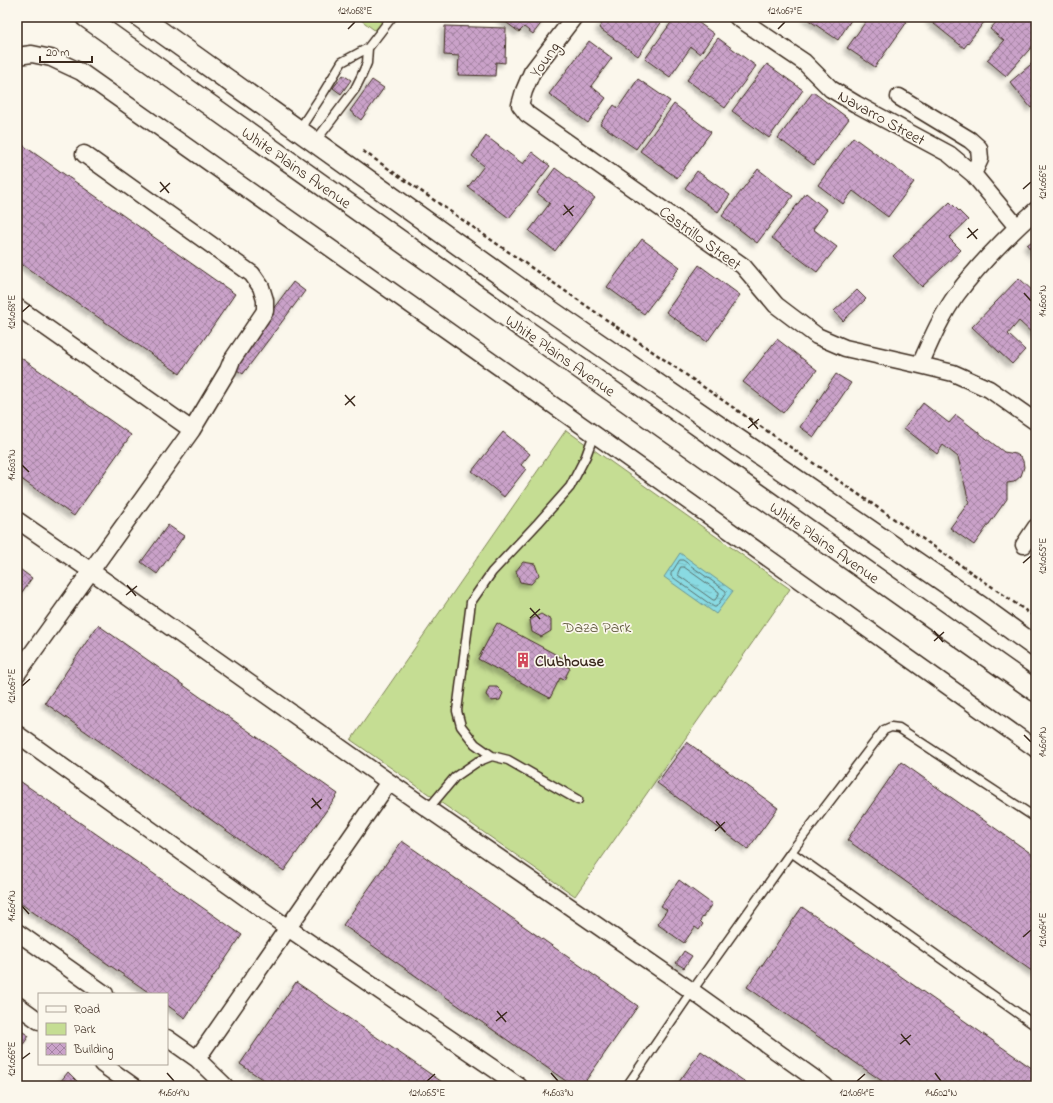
<svg xmlns="http://www.w3.org/2000/svg" width="1053" height="1103" font-family="'Indie Flower',sans-serif">
<style>
.green{fill:#c5dd93;stroke:#808458}
.water{fill:url(#water-ripples);stroke:#6a9494}
.lines{fill:none;stroke-linecap:round;stroke-linejoin:round}
.shore{stroke:#5a706c;stroke-width:1}
.building{fill:url(#building-cross-hatch);stroke:#3b2a1e;filter:url(#shadow)}
.service-casing{stroke:#3b2a1e;stroke-width:11}
.minor-casing{stroke:#3b2a1e;stroke-width:19}
.tertiary-casing{stroke:#3b2a1e;stroke-width:23}
.path{stroke:#3b2a1e;stroke-width:2.5;stroke-dasharray:4 3;stroke-linecap:butt}
.service{stroke:#fbf7ec;stroke-width:8}
.minor{stroke:#fbf7ec;stroke-width:16}
.tertiary{stroke:#fbf7ec;stroke-width:20}
.ticks{fill:none;stroke:#3b2a1e;stroke-width:1.5}
.labels{text-anchor:middle;stroke-width:3.5;stroke-linejoin:round;paint-order:stroke}
.street-label{font-size:16px;fill:#3b2a1e;stroke:#fbf7ec}
.park-label{font-size:16px;fill:#5e573b;stroke:#fbf7ec}
.poi-label{font-size:16px;font-weight:bold;fill:#3b2a1e;stroke:#fbf7ec;text-anchor:start}
.neatline{fill:none;stroke:#3b2a1e;stroke-width:1.5}
.ticks-label{font-size:10px;text-anchor:middle;fill:#3b2a1e}
</style>
<defs>
<pattern id="water-ripples" width="26" height="14" patternUnits="userSpaceOnUse"><rect width="26" height="14" fill="#89dae2"/><path d="M2 4q2-2 4 0t4 0M15 11q2-2 4 0t4 0" fill="none" stroke="#77bbc1"/></pattern>
<pattern id="building-cross-hatch" width="8" height="8" patternUnits="userSpaceOnUse"><rect width="8" height="8" fill="#caa2c9"/><path d="M0 0l8 8M0 8l8-8" fill="none" stroke="#a584a3"/></pattern>
<filter id="shadow"><feDropShadow dx="-3.5" dy="3.5" stdDeviation="2" flood-color="#0004"/></filter>
</defs>
<rect width="100%" height="100%" fill="#fbf7ec"/>
<filter id="ink" filterUnits="userSpaceOnUse"><feTurbulence type="fractalNoise" baseFrequency=".025" numOctaves="2"/><feDisplacementMap in="SourceGraphic" scale="8" xChannelSelector="R" yChannelSelector="G"/><feConvolveMatrix kernelMatrix="1 2 1 2 8 2 1 2 1" color-interpolation-filters="sRGB"/></filter>
<g filter="url(#ink)">
<path class="green" d="M357,17H388L377,32Z
M566,430L790,589L575,896L351,740Z"/>
<path class="water" d="M680,553L733,591L716,614L664,577Z"/>
<g class="lines">
<path class="shore" d="M680,560H683L726,591V593L716,607H714L671,576V574Z
M681,567H684L719,592V594L715,600H713L678,575V573Z"/>
</g>
<path class="building" d="M499,17H546L533,34L524,27L519,32Z
M606,17H665L638,56L599,28Z
M675,17H691L714,34L700,54L691,47L670,77L645,59Z
M804,17H853L838,40Z
M869,17H900L907,22L875,67L847,48Z
M932,17H956L960,21L963,17H988L964,48L929,20Z
M1001,17H1033L1036,20V42L1006,76L987,60L1004,41L990,29Z
M445,26L506,28L505,63L496,62L495,76L458,75L459,56L444,55Z
M718,38L756,66L725,108L687,80Z
M589,41L612,58L591,86L606,98L588,123L549,94Z
M1036,60V104L1031,108L1010,82Z
M767,64L803,90L769,138L732,111Z
M343,75L351,80L341,94L333,88Z
M638,79L670,101L636,149L600,124L614,105L618,108Z
M372,80L384,88L361,120L350,111Z
M813,92L849,119L814,165L778,138Z
M674,104L711,132L677,178L640,151Z
M486,136L523,164L532,152L550,166L509,218L468,187L484,166L472,156Z
M853,137L914,182L888,217L853,191L843,204L818,185Z
M17,141L235,294L180,374L17,261Z
M555,168L595,198L555,251L529,231L550,203L537,193Z
M758,169L793,196L757,243L722,216Z
M697,171L730,195L718,212L685,188Z
M806,193L827,210L813,229L837,247L817,272L772,238Z
M950,202L968,220L949,238L961,250L922,287L893,256Z
M1036,238V256L1027,245Z
M642,239L680,267L644,314L607,287Z
M699,265L740,295L707,342L666,312Z
M1019,278L1036,294V333L1034,335L1019,321L1008,334L1025,350L1012,364L972,327Z
M293,282L305,291L243,374L231,366Z
M857,290L866,299L843,321L834,311Z
M777,339L817,370L783,413L743,382Z
M17,355L131,435L74,516L17,476Z
M836,374L851,383L814,437L800,427Z
M923,403L949,423L956,415L1004,452L1016,454L1021,457L1023,461L1024,467L1021,476L1014,482L1007,483V499L974,545L950,528L969,502L958,457L943,445L937,454L904,428Z
M503,432L530,454L521,465L526,469L504,497L472,471Z
M168,525L184,536L157,574L141,562Z
M523,562L535,564L539,575L531,584L520,582L516,571Z
M17,567L32,578L17,599Z
M541,614L551,620V631L541,637L532,632L530,620Z
M497,623L568,661L565,666L570,668L564,680L560,678L550,698L478,659Z
M98,625L338,794L284,871L45,703Z
M489,687H497L503,693L500,700L491,701L486,695Z
M687,742L778,808L748,849L657,783Z
M901,762L1036,857V974L847,840Z
M17,779L242,935L185,1018L167,1005V994H151L17,901Z
M402,841L638,1006L582,1086H573L343,925Z
M679,880L712,904L700,921L703,924L699,930L695,927L684,943L657,924L667,910L661,906Z
M802,907L1036,1071V1075L1028,1086H889L747,987Z
M684,951L692,956L684,968L676,963Z
M296,982L448,1086H272L240,1064Z
M17,1028L29,1036L17,1053Z
M701,1051L751,1086H676Z
M68,1072L77,1081L73,1086H57Z"/>
<g class="lines">
<defs>
<path id="service" d="M299,130L322,95L342,62L368,48L392,17
M315,142L355,89L361,77L367,63L368,48
M492,756L475,744L461,726L457,711L471,602L492,572L538,523L570,487L586,456L594,434
M428,809L455,777L477,762L492,756L508,760L578,800
M791,852L1036,1026
M627,1086L692,991L791,852L884,730L891,727L899,728L1036,818"/>
<path id="minor" d="M574,17L532,72L524,91L520,105L527,114L743,266L776,305L817,336L845,348L920,365L953,373L989,389L1036,422
M737,17L804,62L831,89L856,104L949,154L973,174L1017,227
M17,56L32,54L51,58L81,72L594,434L1036,749
M899,97L970,140L979,148L980,159L973,174
M17,307L192,430L228,370L232,360L265,311V300L261,287L252,274L84,154
M920,365C931,340 941,316 957,294C980,263 1007,236 1036,210
M17,520L91,571L389,782L692,991L825,1086
M1024,545L1036,527
M17,674L192,430
M17,734L288,928L519,1086
M17,932L105,994
M17,1005L39,1021
M167,1038L197,1059L225,1086
M197,1059L389,782
M102,1064L133,1086"/>
<path id="tertiary" d="M86,17L534,336L1036,691
M140,17L551,311L981,607L1036,647"/>
</defs>
<use href="#service" class="service-casing"/>
<use href="#minor" class="minor-casing"/>
<use href="#tertiary" class="tertiary-casing"/>
<path class="path" d="M363,151L998,591L1036,618"/>
<use href="#service" class="service"/>
<use href="#minor" class="minor"/>
<use href="#tertiary" class="tertiary"/>
</g>
</g>
<path class="ticks" d="M348,29L355,22M778,29L785,22M160,182L169,193M1023,189L1031,182M160,192L170,183M564,205L573,216M563,215L574,206M968,228L977,239M967,238L978,229M1024,293L1031,301M22,312L30,305M345,395L355,406M345,405L355,396M749,418L758,429M748,428L759,419M22,465L29,472M1023,563L1031,556M127,585L136,596M126,595L137,586M530,608L540,619M530,618L540,609M934,631L943,642M934,641L944,632M22,686L30,679M1024,735L1031,742M312,798L321,809M311,808L322,799M716,821L725,832M715,831L725,822M22,906L29,914M1023,937L1031,930M497,1011L506,1022M496,1021L507,1012M901,1034L910,1045M900,1044L911,1035M22,1059L30,1053M167,1073L174,1081M551,1073L558,1081M935,1073L941,1081M427,1081L435,1074M857,1081L865,1074"/>
<defs>
<symbol id="building-bare" viewBox="-9 -9 18 18"><path d="M-4-6H4V6H1V3H-1V6H-4ZM-2.5-4.3h1.7v1.8h-1.7ZM.8-4.3h1.7v1.8H.8ZM-2.5-1h1.7V.8h-1.7ZM.8-1h1.7V.8H.8Z" fill="#d1495b" stroke="#fbf7ec" stroke-width="2.5" paint-order="stroke"/></symbol>
</defs>
<g fill-rule="evenodd">
<use href="#building-bare" x="512" y="649" width="22" height="22"/>
</g>
<g class="labels">
<g class="street-label">
<text transform="translate(544 59) rotate(-55)" y="6">Young</text>
<text transform="translate(882 117) rotate(29)" y="6">Navarro Street</text>
<text transform="translate(297 167) rotate(35)" y="6">White Plains Avenue</text>
<text transform="translate(701 237) rotate(36)" y="6">Castrillo Street</text>
<text transform="translate(561 355) rotate(35)" y="6">White Plains Avenue</text>
<text transform="translate(825 542) rotate(35)" y="6">White Plains Avenue</text>
</g>
<g class="park-label">
<text x="597" y="632">Daza Park</text>
</g>
<g class="poi-label">
<text x="535" y="666">Clubhouse</text>
</g>
</g>
<rect width="1053" height="1103" fill="none" stroke="#fbf7ec" stroke-width="44"/>
<rect x="38" y="993" width="130" height="72" fill="#fbf7ec" stroke="#aea59a"/>
<rect x="46" y="1006" width="20" height="6" fill="#fbf7ec" stroke="#aea59a"/>
<text x="74" y="1013" font-size="12" fill="#3b2a1e">Road</text>
<rect x="46" y="1023" width="20" height="12" fill="#c5dd93" stroke="#aea59a"/>
<text x="74" y="1033" font-size="12" fill="#3b2a1e">Park</text>
<rect x="46" y="1043" width="20" height="12" fill="url(#building-cross-hatch)" stroke="#aea59a"/>
<text x="74" y="1053" font-size="12" fill="#3b2a1e">Building</text>
<path d="M40 56v6h52v-6" fill="none" stroke="#3b2a1e" stroke-width="2"/>
<text x="46" y="56" font-size="12" fill="#3b2a1e" stroke="#fbf7ec" stroke-width="3" paint-order="stroke">20 m</text>
<rect x="22" y="22" width="1009" height="1059" class="neatline"/>
<g class="ticks-label">
<text x="355" y="14">121.068°E</text>
<text x="785" y="14">121.067°E</text>
<text transform="translate(1042 182) rotate(-90)" y="4">121.066°E</text>
<text transform="translate(1042 301) rotate(-90)" y="4">14.600°N</text>
<text transform="translate(11 312) rotate(-90)" y="4">121.068°E</text>
<text transform="translate(11 465) rotate(-90)" y="4">14.603°N</text>
<text transform="translate(1042 556) rotate(-90)" y="4">121.065°E</text>
<text transform="translate(11 686) rotate(-90)" y="4">121.067°E</text>
<text transform="translate(1042 742) rotate(-90)" y="4">14.601°N</text>
<text transform="translate(11 906) rotate(-90)" y="4">14.604°N</text>
<text transform="translate(1042 930) rotate(-90)" y="4">121.064°E</text>
<text transform="translate(11 1059) rotate(-90)" y="4">121.066°E</text>
<text x="174" y="1096">14.604°N</text>
<text x="427" y="1096">121.065°E</text>
<text x="558" y="1096">14.603°N</text>
<text x="857" y="1096">121.064°E</text>
<text x="941" y="1096">14.602°N</text>
</g>
</svg>
